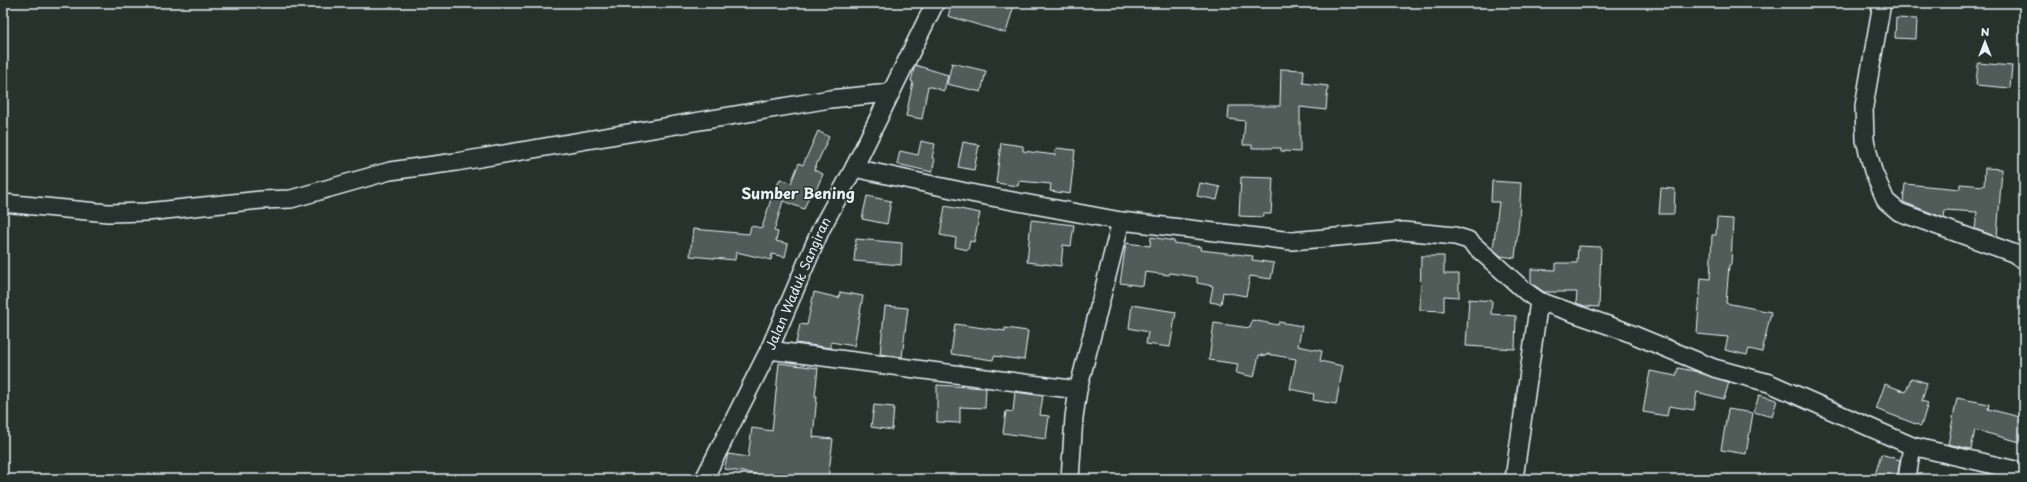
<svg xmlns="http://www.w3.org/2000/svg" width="2027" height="482" font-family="'Playpen Sans',sans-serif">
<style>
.building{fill:#505c59;stroke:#e8f1f8}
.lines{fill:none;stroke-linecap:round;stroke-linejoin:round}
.minor-casing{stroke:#e8f1f8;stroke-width:20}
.minor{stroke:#26332d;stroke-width:17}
.labels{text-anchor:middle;stroke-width:3;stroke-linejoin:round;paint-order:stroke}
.street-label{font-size:13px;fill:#e8f1f8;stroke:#26332d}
.quarter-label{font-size:15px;font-weight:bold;fill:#e8f1f8;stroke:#26332d}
</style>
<rect width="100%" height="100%" fill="#26332d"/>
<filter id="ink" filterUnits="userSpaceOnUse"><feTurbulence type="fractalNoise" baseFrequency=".025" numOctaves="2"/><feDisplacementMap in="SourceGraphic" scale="8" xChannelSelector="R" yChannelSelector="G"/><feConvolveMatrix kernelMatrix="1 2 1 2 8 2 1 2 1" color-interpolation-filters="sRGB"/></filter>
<g filter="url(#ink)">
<path class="building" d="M952,3H1006L1014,5L1006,33L948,16Z
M1896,18L1917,19L1916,39L1895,38Z
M952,63L986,71L981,92L947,84Z
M1978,63L2012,66L2010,88L1976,85Z
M915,65L948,75L944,91L928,86L922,119L906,116L913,82L911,81Z
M1281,69L1304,70L1303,83L1328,86L1326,110L1300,107V152L1281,151V148H1252V145H1243L1245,121L1228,119L1229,106H1280Z
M818,131L829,137L814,170L823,174L816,190L812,189L804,209L783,201L774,231L778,232L776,241L788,244L785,257L772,254L771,260L736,252L735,260L690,256L693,229L749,234L751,226L762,228L771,199L780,179L791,183L799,163L803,165Z
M921,141L935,144L932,158L935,159L932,172L897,164L900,151L918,155Z
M963,142L979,145L974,170L958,167Z
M1001,143L1023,146V151L1055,155L1056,148L1075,150L1070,194L1050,191L1051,184L1019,181L1018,186L996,183Z
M1985,168L2002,169L1997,237L1975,229L1977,212L1945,210L1944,218L1903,202L1905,184L1960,189V184L1984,186Z
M1241,177L1273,178L1271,214H1263V217L1239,216Z
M1492,181L1521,183L1519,220L1515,258L1501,256L1493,249L1499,202H1491Z
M1200,183L1220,187L1217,200L1197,196Z
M1661,188L1675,189L1674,214H1659Z
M867,196L891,201L887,224L862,219Z
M945,206L980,213L974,242L970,241L968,250L955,247L956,238L940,235Z
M1717,218L1733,219L1731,265H1729L1726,303L1771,312L1762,352L1749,349L1747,355L1725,350L1728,337L1697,334L1701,278L1710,279L1712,235H1716Z
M1031,220L1074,225L1071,246L1063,245L1061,266L1027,262Z
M1151,237L1174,241V243L1201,247L1200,250L1253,256L1252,260L1274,263L1271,279L1250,276L1246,296L1223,292L1221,304L1210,302L1213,286L1197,283V277L1170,273L1169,275L1145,272L1143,286L1120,283L1126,243L1150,246Z
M856,239L902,243L901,265L854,261Z
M1578,246L1601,247L1599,307L1585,306L1576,303L1577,292H1544L1531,283V269L1556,270V263H1577Z
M1421,256H1444V274H1459V297L1444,296V311L1420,310Z
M814,292L839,298L840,292L863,296L854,346L831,342V348L796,343L800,324L807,325Z
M1469,299L1492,301L1491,314L1516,316L1515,349L1466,346Z
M1132,305L1176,312L1170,347L1146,344L1148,332L1129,328Z
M885,306L908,308L902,357L880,354Z
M1252,320L1278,325L1279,322L1302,326L1298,346L1322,351L1320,361L1343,366L1336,404L1313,400L1314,394L1290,389L1296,359L1267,354V356L1259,355L1254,377L1236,373L1238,364L1209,360L1214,323L1250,328Z
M955,324L1005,331V328L1028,331L1024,360L994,356L993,360L951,354Z
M779,363L818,368L815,396H817L813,437L833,439L828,479H754L755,474L724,469L728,454L748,457L752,428L772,431Z
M1678,368L1694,371L1729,382L1724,399L1697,392L1694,410L1669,406L1667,416L1643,412L1650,371L1676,376Z
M1911,378L1927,383L1922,401L1928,403L1921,426L1876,409L1885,384L1906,392Z
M937,385L986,388L985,408L960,407V423L937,422Z
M1015,392L1043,396L1040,415L1049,416L1046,439L1003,433L1006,411L1013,412Z
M1759,395L1777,400L1772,417L1754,412Z
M1957,398L1989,404L1988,409L2024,418V443L1975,430L1971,449L1948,444Z
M874,405L894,407L892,430L871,427Z
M1728,409L1753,413L1746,454L1721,450Z
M1881,454L1900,460L1897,479H1874Z"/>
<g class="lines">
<defs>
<g id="minor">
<path d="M1882,3L1864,106L1865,140L1873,171L1886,201L1899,212L2013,253L2024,260"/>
<path d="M854,168L975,194L1121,221L1292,241L1403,231L1455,236L1468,240L1525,291L1539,301L1622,330L1714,368L1769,383L1912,446L2024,472"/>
<path d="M3,203L108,213L147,212L261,200L291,199L390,171L456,162L830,99L889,93"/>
<path d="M769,350L1078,390"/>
<path id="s1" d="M704,479L769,350L821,229L854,168L935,3"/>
<path d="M1070,479L1074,417L1078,390L1121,221"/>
<path d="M1514,479L1539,301"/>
<path d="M1907,479L1912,446"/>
</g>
</defs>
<use href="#minor" class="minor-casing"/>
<use href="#minor" class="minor"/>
</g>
</g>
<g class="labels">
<g class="street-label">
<text dy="5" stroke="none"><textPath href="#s1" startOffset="217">Jalan Waduk Sangiran</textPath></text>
</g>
<g class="quarter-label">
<text x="798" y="199">Sumber Bening</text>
</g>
</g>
<rect width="2027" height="482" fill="none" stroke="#26332d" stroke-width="16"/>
<rect x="8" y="8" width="2011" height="466" fill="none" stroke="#e8f1f8" stroke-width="1.5" filter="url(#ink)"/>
<g transform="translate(1985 42)" stroke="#26332d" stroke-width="3" paint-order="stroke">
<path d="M0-3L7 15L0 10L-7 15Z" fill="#e8f1f8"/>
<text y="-6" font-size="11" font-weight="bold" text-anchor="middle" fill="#e8f1f8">N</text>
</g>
</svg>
